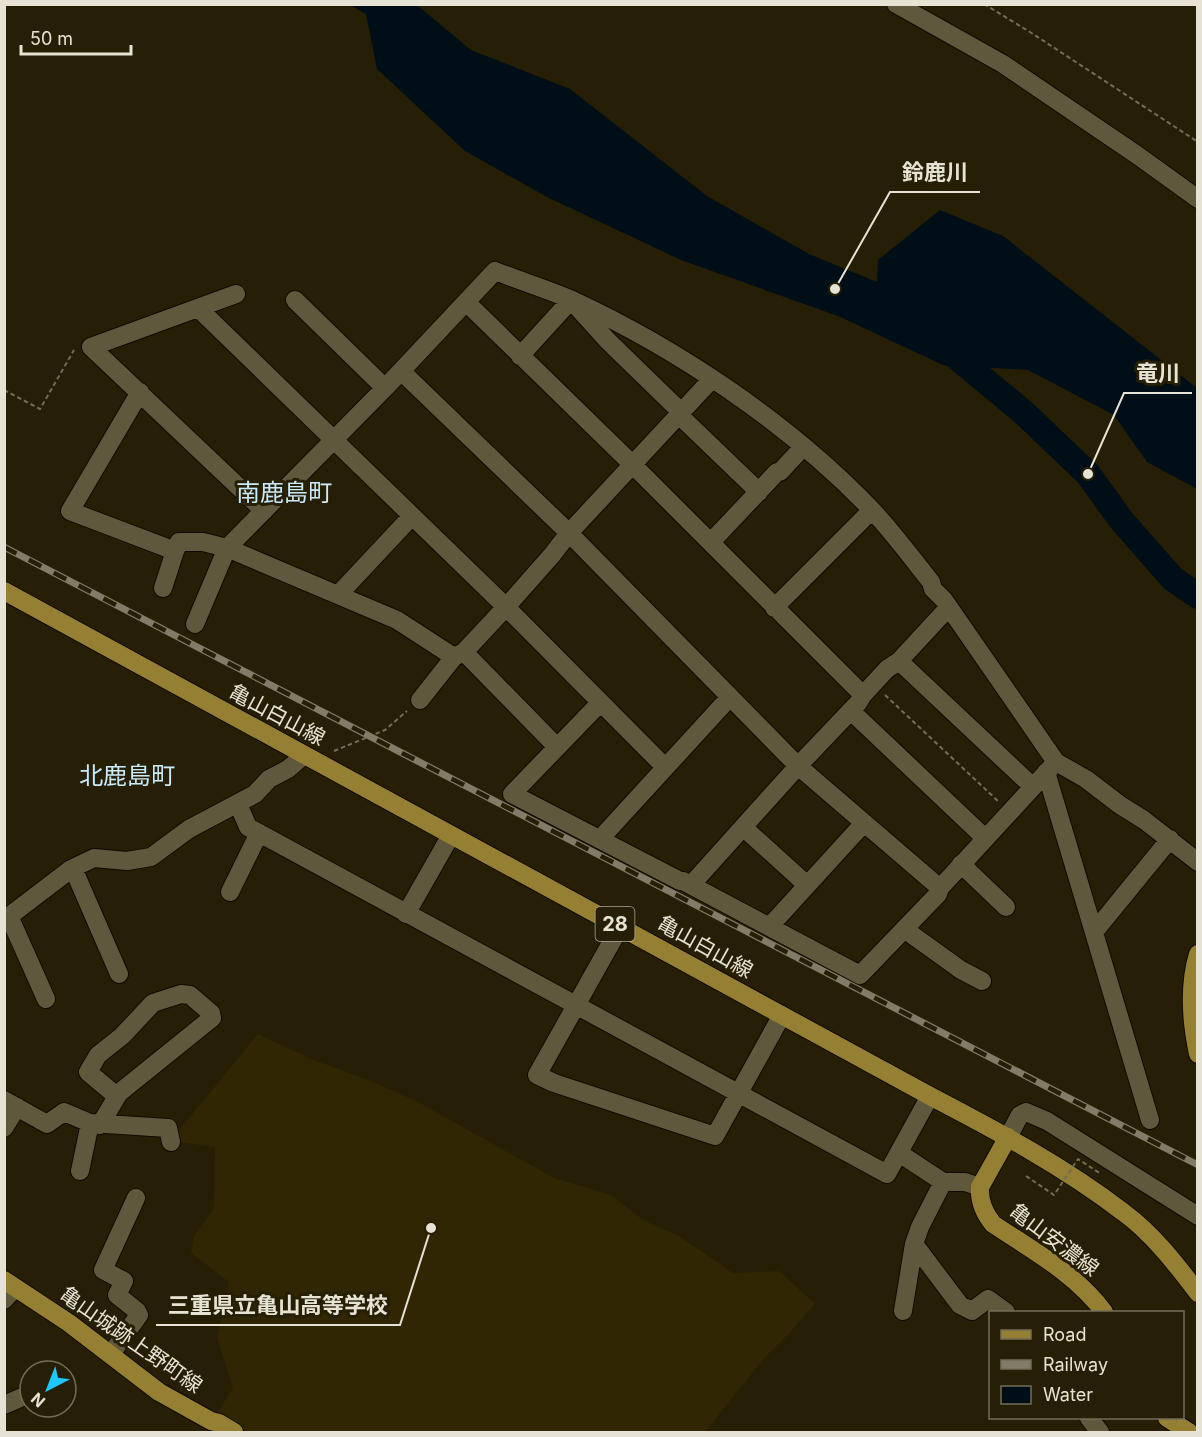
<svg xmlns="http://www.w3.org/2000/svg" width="1202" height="1437" font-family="Inter,'Noto Sans JP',sans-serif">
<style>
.built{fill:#302603}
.water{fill:#000e17}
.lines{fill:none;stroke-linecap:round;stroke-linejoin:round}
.river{stroke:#000e17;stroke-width:26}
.minor-casing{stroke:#0f0900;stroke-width:20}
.major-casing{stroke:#0f0900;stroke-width:20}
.path{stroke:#736d57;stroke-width:2;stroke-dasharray:4.5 3;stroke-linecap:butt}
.minor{stroke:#60583d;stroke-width:18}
.major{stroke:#947f32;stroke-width:18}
.rail-casing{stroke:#817b67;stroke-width:7}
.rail{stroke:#271f05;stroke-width:4.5;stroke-dasharray:14;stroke-linecap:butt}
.path-bridge{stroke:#736d57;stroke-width:2;stroke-dasharray:4.5 3;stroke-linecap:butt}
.labels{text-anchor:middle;stroke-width:6;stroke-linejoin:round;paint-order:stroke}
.shield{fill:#271f05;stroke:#ada896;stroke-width:1.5}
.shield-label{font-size:20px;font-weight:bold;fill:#e7e3d4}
.street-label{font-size:21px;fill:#e7e3d4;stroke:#271f05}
.quarter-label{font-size:24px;fill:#c9eaf8;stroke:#271f05}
.leader{fill:none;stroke:#e7e3d4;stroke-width:2}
.callout-dot{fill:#e7e3d4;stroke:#271f05;stroke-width:2}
.callout-label{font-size:22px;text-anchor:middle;font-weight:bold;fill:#e7e3d4;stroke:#271f05;stroke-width:6;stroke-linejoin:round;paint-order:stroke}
</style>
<rect width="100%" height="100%" fill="#271f05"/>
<path class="built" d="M258,1034L311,1059L369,1080L418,1102L554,1178L611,1195L643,1220L679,1236L733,1273L779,1271L815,1304L782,1341L765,1357L705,1432H248L218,1412L233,1388L217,1338L229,1282L191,1253L194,1236L214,1208L215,1147L178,1142L180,1129Z"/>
<path class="water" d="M350,5H417L471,50L570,89L707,196L809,254L877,282L878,260L940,210L1003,236L1197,388V489L1147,462L1114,415L1028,370L943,365L838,316L681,260L547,197L465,151L377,69L366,14Z"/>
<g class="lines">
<path class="river" d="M942,345L1023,412L1088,474L1122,521L1173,579L1198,596"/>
<defs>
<path id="minor" d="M896,4L1003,64L1137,155L1198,199
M236,294L91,347L264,511
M295,300L385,388
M466,302L632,464L863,695
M198,308L506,607L665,767
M579,309L607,340L681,412
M520,356L571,300
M401,371L569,533L798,766L940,888
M140,392L70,511L175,551L179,542H203L227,548L397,620L454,657
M679,415L759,492
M711,542L777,472H780L803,447
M163,588L175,551
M338,595L412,516
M774,608L872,510
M195,624L227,548L385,388L495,271C520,281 547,289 572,300C678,349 788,423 870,508C892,531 911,557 931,582L933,589L944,600L1056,762L1086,779L1120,805L1144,820L1198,862
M464,652L556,746
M899,661L1033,787
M420,700L454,657L464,652L506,607L552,555L569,533L712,379
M600,703L512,794L680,881H683L860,975L938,894L940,888L1056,762
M851,711L985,838
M1046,772L1150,1120
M238,804L248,827L887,1174L930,1096
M743,827L807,885
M600,839L730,697
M961,864L1006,907
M73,868L119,974
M691,885L798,766L858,703L863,695L887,669L899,661L948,608
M230,892L259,833
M406,914L451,835
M9,916L46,999
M4,920L71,869L94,858L127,861L151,857L189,829L255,794L269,779L288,769L303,756
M770,926L864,823
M620,927L537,1075L554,1083L715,1136L782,1015
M904,929L961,970L982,981
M1094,932L1170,839
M4,1100L47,1124L64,1112L90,1123L168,1128L171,1142
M100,1125L119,1093L212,1018L211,1013L190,995L181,994L153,1003L122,1036L98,1055L88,1072L113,1093H119
M4,1128L17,1107
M1008,1137L1020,1115L1026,1112L1047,1121L1198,1216
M899,1153L943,1182
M80,1171L90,1123
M914,1244L960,1305L972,1311L988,1299L1006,1312
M4,1300L15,1288
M903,1311L914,1244L920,1227L943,1182H965L980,1187
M111,1354L139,1315L137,1311L117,1295L124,1281L103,1270L136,1198
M4,1405L27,1395
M1089,1418L1100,1432"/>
<path id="major" d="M4,591L930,1096C997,1131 1063,1166 1123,1212C1152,1233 1176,1264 1198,1293
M1198,954C1188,987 1191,1021 1198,1054
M1008,1137L980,1187C979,1201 984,1213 993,1224C1032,1250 1076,1274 1104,1312
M4,1280L69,1323L159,1392L211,1421L219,1423L234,1432
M1167,1418L1189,1432"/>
</defs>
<use href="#minor" class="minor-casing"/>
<use href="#major" class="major-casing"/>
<path class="path" d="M984,4L1030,32L1198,142
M4,390L40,409L74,350
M885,695L999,802
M334,751L385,730L407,711"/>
<use href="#minor" class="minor"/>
<use href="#major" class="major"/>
<defs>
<path id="rail" d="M4,547L1198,1165"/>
</defs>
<use href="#rail" class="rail-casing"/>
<use href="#rail" class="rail"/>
<path class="path-bridge" d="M1026,1176L1054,1195L1078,1159L1101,1174"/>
</g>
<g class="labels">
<rect class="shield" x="595.5" y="907" width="39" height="34" rx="4.5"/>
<g class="shield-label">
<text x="615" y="931">28</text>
</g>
<g class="street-label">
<text transform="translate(277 715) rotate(28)" y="7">亀山白山線</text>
<text transform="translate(705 947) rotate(29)" y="7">亀山白山線</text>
<text transform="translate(1054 1240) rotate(37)" y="7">亀山安濃線</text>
<text transform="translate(131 1340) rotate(35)" y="7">亀山城跡上野町線</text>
</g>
<g class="quarter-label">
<text x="284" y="501">南鹿島町</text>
<text x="127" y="784">北鹿島町</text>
</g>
</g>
<path class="leader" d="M835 289L890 192H980M1088 474L1124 393H1192M431 1228L400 1325H156"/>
<g class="callout-dot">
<circle cx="835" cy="289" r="6"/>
<circle cx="1088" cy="474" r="6"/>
<circle cx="431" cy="1228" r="6"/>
</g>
<g class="callout-label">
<text x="935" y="180">鈴鹿川</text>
<text x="1158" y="381">竜川</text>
<text x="278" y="1313">三重県立亀山高等学校</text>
</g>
<rect width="1202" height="1437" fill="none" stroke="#e7e3d4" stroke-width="12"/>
<rect x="989" y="1311" width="195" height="108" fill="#271f05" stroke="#746d58" stroke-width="1.5"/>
<rect x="1001" y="1330" width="30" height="9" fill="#947f32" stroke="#746d58" stroke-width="1.5"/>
<text x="1043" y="1341" font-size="18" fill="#e7e3d4">Road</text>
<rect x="1001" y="1360" width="30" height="9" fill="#817b67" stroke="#746d58" stroke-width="1.5"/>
<text x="1043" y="1371" font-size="18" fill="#e7e3d4">Railway</text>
<rect x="1001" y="1386" width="30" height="18" fill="#000e17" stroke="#746d58" stroke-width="1.5"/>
<text x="1043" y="1401" font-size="18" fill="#e7e3d4">Water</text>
<g transform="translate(48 1389) rotate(222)"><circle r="28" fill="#271f05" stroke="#746d58" stroke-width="1.5"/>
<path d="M0-4.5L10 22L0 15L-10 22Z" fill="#1dc9fc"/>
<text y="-9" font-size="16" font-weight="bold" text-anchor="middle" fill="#e7e3d4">N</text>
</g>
<path d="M21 45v9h110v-9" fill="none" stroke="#e7e3d4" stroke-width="3"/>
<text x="30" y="45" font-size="18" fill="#e7e3d4" stroke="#271f05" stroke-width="4.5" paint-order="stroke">50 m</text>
</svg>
